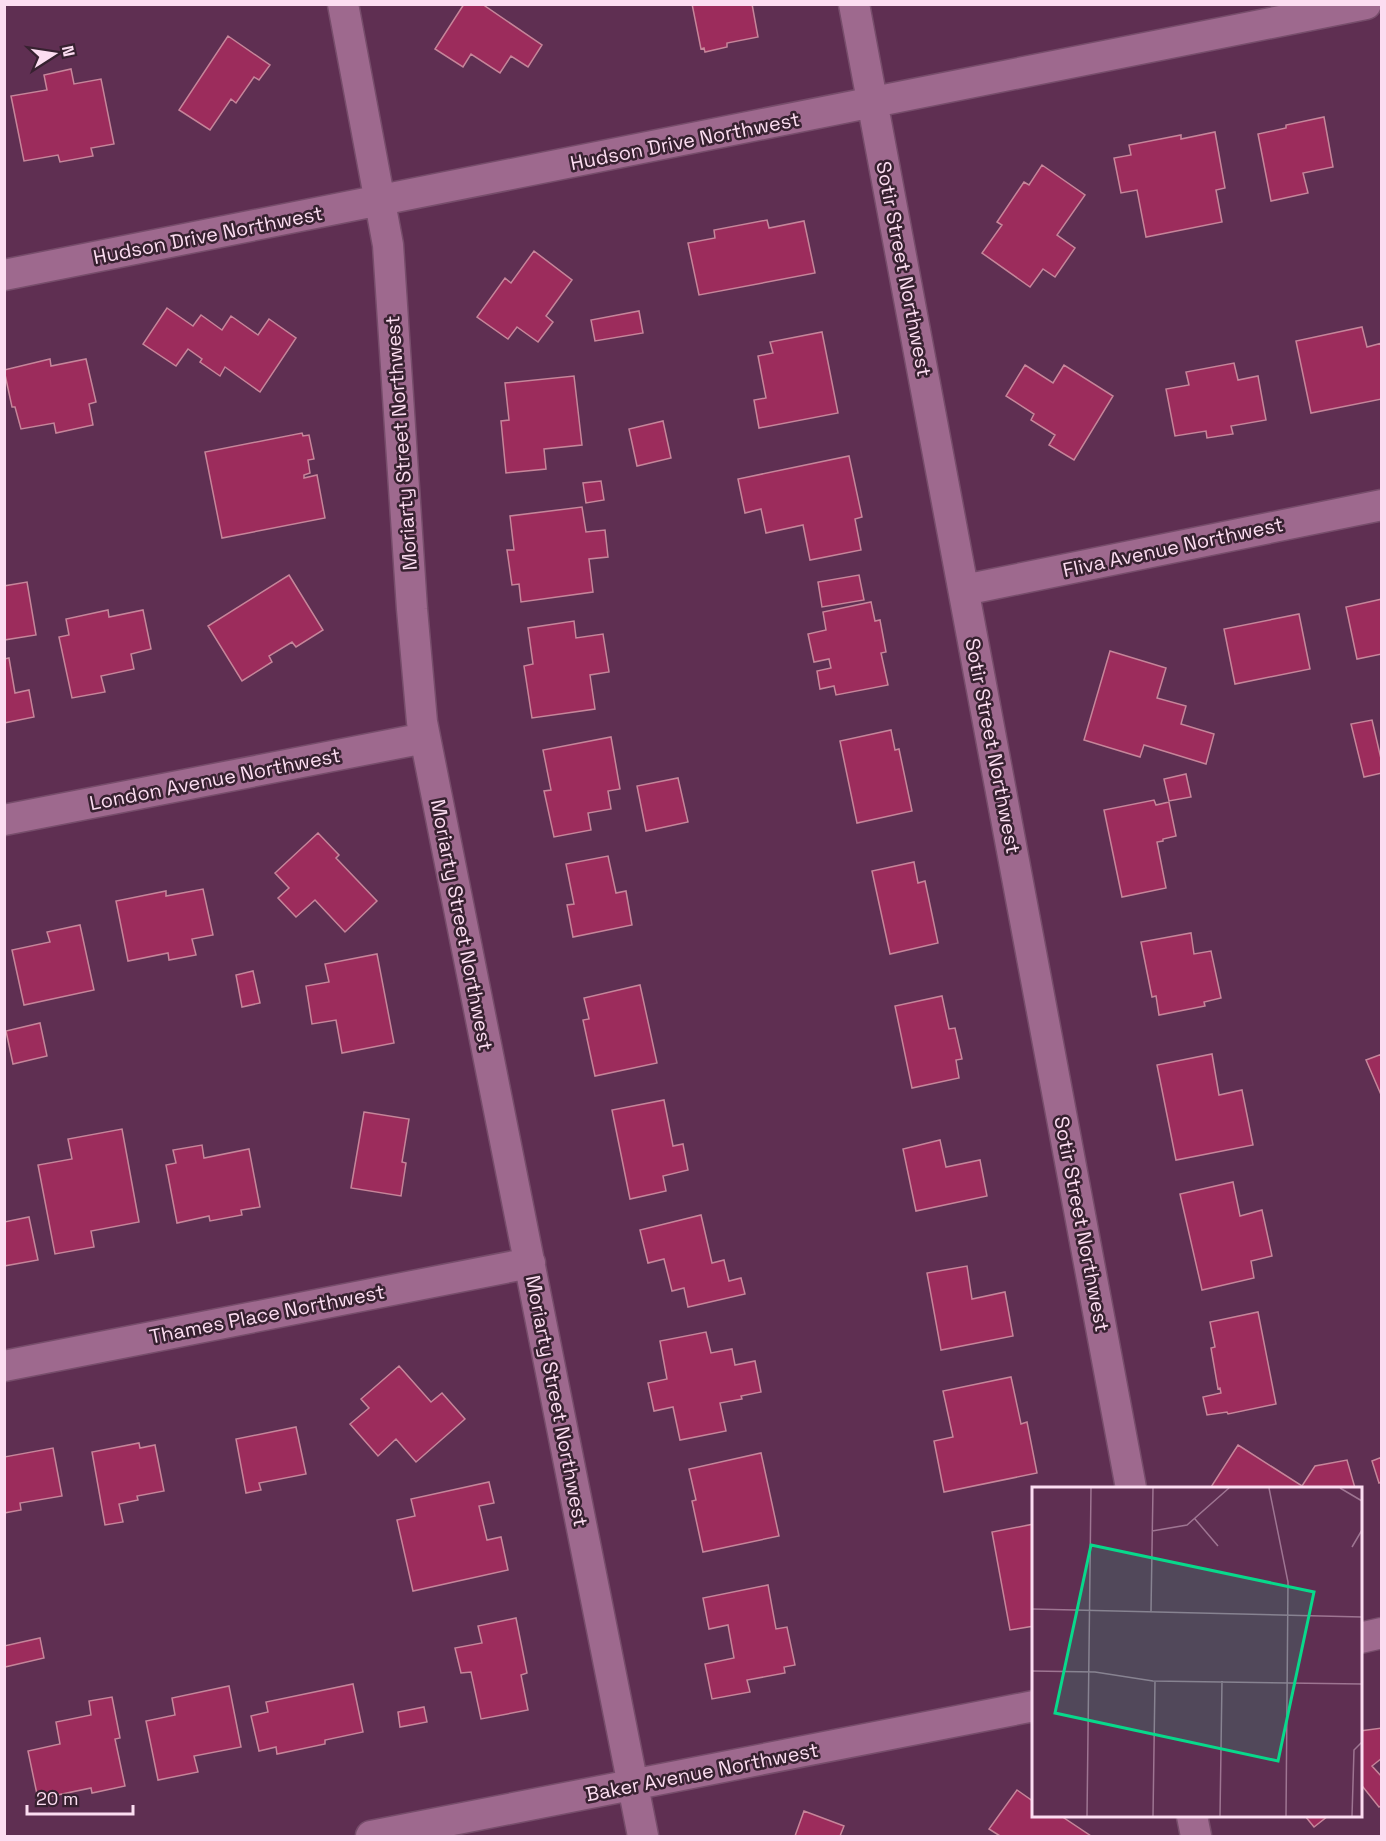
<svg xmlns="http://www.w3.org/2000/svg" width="1386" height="1841" font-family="'Space Grotesk',sans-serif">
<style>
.building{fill:#9c2c5c;stroke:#c6859a;stroke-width:1.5}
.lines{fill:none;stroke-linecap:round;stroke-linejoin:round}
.minor-casing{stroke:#774d6b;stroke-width:33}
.minor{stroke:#9e698e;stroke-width:30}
.labels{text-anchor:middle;stroke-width:5;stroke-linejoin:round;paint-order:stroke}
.street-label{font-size:20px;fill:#fcddf1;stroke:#372130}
.inset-road{fill:none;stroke:#9e7592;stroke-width:1.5}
.view{fill:#08d98b;fill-opacity:0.15;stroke:#08d98b;stroke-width:3}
.inset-edge{fill:none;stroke:#fcddf1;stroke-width:3}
</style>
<rect width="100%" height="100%" fill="#5f2f52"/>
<path class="building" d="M464,4H482L542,45L528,67L511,56L500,73L471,54L463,67L435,49Z
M692,4H752L758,37L727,43V47L705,52L704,48L701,49Z
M228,36L270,65L259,80L254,77L236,103L231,99L210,130L179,110Z
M71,69L74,84L101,79L114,144L91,148L93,156L60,162L58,155L24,161L11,96L47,90L44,75Z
M1324,117L1333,167L1303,173L1308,193L1271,201L1258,134L1286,128V125Z
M1215,132L1225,188L1216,190L1222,222L1146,237L1137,190L1121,193L1114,158L1131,155L1129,145L1181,135V139Z
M1042,165L1085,195L1057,235L1075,248L1055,277L1043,269L1030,287L982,253L1002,225L997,222L1024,182L1029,185Z
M767,220L769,228L804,221L815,273L699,295L688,243L715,238L714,230Z
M534,251L572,280L546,316L553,322L538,342L517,327L508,339L477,317L505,278L511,283Z
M167,308L193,326L201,315L222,330L231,316L258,335L269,319L296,338L260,392L225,367L220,376L200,362L202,359L188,349L176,366L143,344Z
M639,311L643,333L595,341L591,320Z
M1362,327L1367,347L1382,343V399L1311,413L1296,341Z
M822,332L838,413L759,428L754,400L766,398L758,356L773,353L770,342Z
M50,359L51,366L86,359L96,402L89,404L93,425L56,433L54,423L21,429L15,407H12L4,370Z
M1234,363L1238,380L1258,376L1266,420L1231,426L1233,434L1207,438L1206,431L1175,436L1166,389L1189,385L1186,372Z
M1025,365L1053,383L1064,365L1113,396L1074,460L1049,445L1055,435L1031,420L1034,414L1006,396Z
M574,376L582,445L544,449L546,469L506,473L501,421L509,420L505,383Z
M663,421L671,458L637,466L629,429Z
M302,433L303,436L309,435L314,459L308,460L310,473L304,475V478L317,475L325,518L222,538L205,452Z
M849,456L862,517L855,519L861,550L810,560L803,525L766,533L761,509L745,513L738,479Z
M601,481L604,500L586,503L583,483Z
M582,507L586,532L605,530L608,557L589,559L593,592L521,602L519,584L512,585L507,550H514L510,516Z
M289,575L323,630L296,647L292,642L269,656L272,662L242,681L208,626Z
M859,575L864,600L822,607L818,582Z
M27,582L36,635L4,640V586Z
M1382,599V654L1357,659L1346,607Z
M871,602L875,621L880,620L886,652L881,653L888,685L836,695L834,686L820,689L817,671L831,668L829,659L814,662L808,634L826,630L823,612Z
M108,610L109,617L143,610L151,649L131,654L134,669L101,676L105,692L72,698L59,637L69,635L66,619Z
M1299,614L1310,669L1235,684L1224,629Z
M574,621L576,638L603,634L609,672L590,675L595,709L532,718L524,666L533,664L528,628Z
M1110,651L1166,668L1157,698L1186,706L1181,724L1214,734L1206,764L1144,745L1140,757L1084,740Z
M9,658L15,693L29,690L34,717L4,723V659Z
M1372,720L1382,763V773L1364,777L1351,724Z
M891,730L895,750L899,749L912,811L857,823L840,741Z
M611,737L620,789L608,791L611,809L588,813L591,830L554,837L544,791L551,790L543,750Z
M1186,774L1191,797L1169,801L1164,779Z
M678,778L688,822L646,831L637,786Z
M1154,800L1156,805L1169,802L1176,836L1163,839V841L1157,842L1166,888L1122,897L1104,810Z
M318,833L339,855L336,858L377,901L345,932L315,900L296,917L278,898L289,888L275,873Z
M608,856L616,893L626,891L632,925L573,937L567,905L574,904L566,864Z
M914,862L918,883L925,881L938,943L890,954L872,871Z
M203,889L213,935L192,939L196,955L169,960L168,953L128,961L116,901L166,891V896Z
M80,925L94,990L24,1005L12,950L50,942L47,932Z
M1191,933L1194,954L1211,951L1221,998L1204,1002L1205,1006L1159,1015L1156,996L1152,997L1141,942Z
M377,954L394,1043L342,1053L336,1020L312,1024L306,986L329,982L325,964Z
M253,971L260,1003L242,1007L236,975Z
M640,985L657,1063L595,1076L583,1020L589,1019L584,998Z
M942,996L949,1029L955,1028L962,1059L956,1060L959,1078L912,1088L895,1006Z
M40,1023L47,1056L13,1064L6,1031Z
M1212,1054L1219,1095L1242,1090L1253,1145L1176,1160L1157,1065Z
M1382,1054V1097L1366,1060Z
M664,1100L673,1146L683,1144L688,1170L663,1176L666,1191L630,1199L612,1110Z
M364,1112L409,1119L402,1162L406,1163L401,1196L351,1188Z
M122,1129L139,1222L91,1231L94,1247L55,1254L38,1165L72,1159L68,1139Z
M940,1140L946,1167L980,1160L987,1196L916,1211L903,1149Z
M202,1145L204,1158L249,1149L260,1207L241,1210L242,1215L210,1221L209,1216L177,1223L166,1165L176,1163L173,1150Z
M1233,1182L1240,1216L1262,1210L1272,1256L1251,1261L1254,1278L1202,1290L1180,1194Z
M701,1215L712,1263L724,1260L729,1281L741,1278L745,1294L688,1307L684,1288L672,1291L664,1259L648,1263L640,1230Z
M29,1217L38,1260L4,1266V1222Z
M967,1266L972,1299L1005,1292L1013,1336L941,1350L927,1273Z
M1258,1312L1276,1404L1228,1414L1227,1412L1207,1415L1203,1397L1221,1393L1220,1388L1218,1389L1211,1348L1215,1347L1210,1322Z
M706,1332L711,1353L732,1349L735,1365L755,1361L761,1392L741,1396L742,1399L720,1403L726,1431L680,1440L673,1407L654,1411L648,1383L667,1379L660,1341Z
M399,1366L431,1402L442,1393L465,1419L416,1462L396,1439L378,1456L350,1424L369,1408L361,1399Z
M1011,1377L1021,1424L1027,1422L1037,1473L944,1492L934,1441L953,1437L943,1391Z
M296,1427L306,1474L259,1483L261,1490L246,1493L236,1439Z
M139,1443L140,1448L155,1445L164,1491L137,1496L138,1500L119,1504L123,1522L105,1525L92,1452Z
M1238,1445L1302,1486L1315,1466L1347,1460L1355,1488H1214L1211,1487Z
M53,1448L62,1496L20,1503L21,1510L4,1513V1457Z
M761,1453L779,1536L703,1552L692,1501L696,1500L689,1469Z
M1382,1457V1482L1379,1483L1372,1461Z
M489,1482L494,1503L479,1506L487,1540L501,1537L508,1570L413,1591L397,1520L415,1516L411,1499Z
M1034,1524V1626L1010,1630L992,1532Z
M768,1585L776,1629L787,1627L795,1665L784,1667L785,1673L747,1680L750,1692L712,1699L705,1664L734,1658L728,1625L709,1629L703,1598Z
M516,1618L527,1673L521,1675L528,1710L481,1719L471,1672L461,1673L455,1648L482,1643L478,1626Z
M40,1638L44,1658L5,1667L4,1646Z
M353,1684L363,1732L325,1740V1744L277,1754L276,1747L259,1751L251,1716L268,1712L266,1702Z
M229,1686L241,1747L194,1756L198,1772L158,1780L146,1721L175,1715L172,1698Z
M112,1697L120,1738L115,1739L125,1786L92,1793L91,1788L38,1799L28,1751L60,1744L56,1722L91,1715L89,1701Z
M424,1707L427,1722L400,1727L398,1712Z
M1382,1728V1758L1372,1766L1382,1777V1805L1379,1807L1363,1787L1360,1789V1731Z
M1017,1790L1034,1802V1816H1061L1091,1836H1000L989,1829Z
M804,1811L844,1826L840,1836H795Z
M1305,1816H1328L1314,1827Z"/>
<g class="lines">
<defs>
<path id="minor" d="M343,4L388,245L412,609L422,722L643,1836
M854,4L1131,1488
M4,275L1366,4
M964,590L1382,505
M4,820L425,738
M4,1366L530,1263
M1360,1638L1382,1633
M1192,1816L1196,1836
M371,1836L1034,1706"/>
</defs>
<use href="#minor" class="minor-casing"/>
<use href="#minor" class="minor"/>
</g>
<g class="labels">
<g class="street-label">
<text transform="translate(685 141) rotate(-11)" y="7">Hudson Drive Northwest</text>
<text transform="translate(208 235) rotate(-11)" y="7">Hudson Drive Northwest</text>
<text transform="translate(904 269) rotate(79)" y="7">Sotir Street Northwest</text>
<text transform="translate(401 443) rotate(-94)" y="7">Moriarty Street Northwest</text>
<text transform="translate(1173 547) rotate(-12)" y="7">Fliva Avenue Northwest</text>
<text transform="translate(993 746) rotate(79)" y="7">Sotir Street Northwest</text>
<text transform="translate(215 779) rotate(-11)" y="7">London Avenue Northwest</text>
<text transform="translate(462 925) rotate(79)" y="7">Moriarty Street Northwest</text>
<text transform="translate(1082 1224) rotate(79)" y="7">Sotir Street Northwest</text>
<text transform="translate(267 1314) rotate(-11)" y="7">Thames Place Northwest</text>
<text transform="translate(557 1401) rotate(79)" y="7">Moriarty Street Northwest</text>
<text transform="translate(702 1772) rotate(-11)" y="7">Baker Avenue Northwest</text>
</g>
</g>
<g transform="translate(1032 1487)">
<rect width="330" height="330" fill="#5f2f52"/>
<path class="inset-road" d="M237,1L256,95L254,329M308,1L330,14M163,32L186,59M120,44L155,38L197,1M320,60L330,43M0,122L330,130M119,124L121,1M0,184L63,185L121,194L330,197M55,329L59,1M121,329L123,194M188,329L190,194M320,329L322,263L330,255"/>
<path class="view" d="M59,58L282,105L246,274L23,226Z"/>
<rect width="330" height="330" class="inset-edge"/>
</g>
<rect width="1386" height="1841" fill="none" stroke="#fcddf1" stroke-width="12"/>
<g transform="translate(54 54) rotate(78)" stroke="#372130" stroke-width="4.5" paint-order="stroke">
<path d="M0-4.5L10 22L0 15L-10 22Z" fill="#fcddf1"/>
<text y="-9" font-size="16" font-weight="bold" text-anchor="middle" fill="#fcddf1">N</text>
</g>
<path d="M27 1805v9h106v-9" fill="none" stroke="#fcddf1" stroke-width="3"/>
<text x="36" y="1805" font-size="18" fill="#fcddf1" stroke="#372130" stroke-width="4.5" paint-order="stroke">20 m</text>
</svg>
